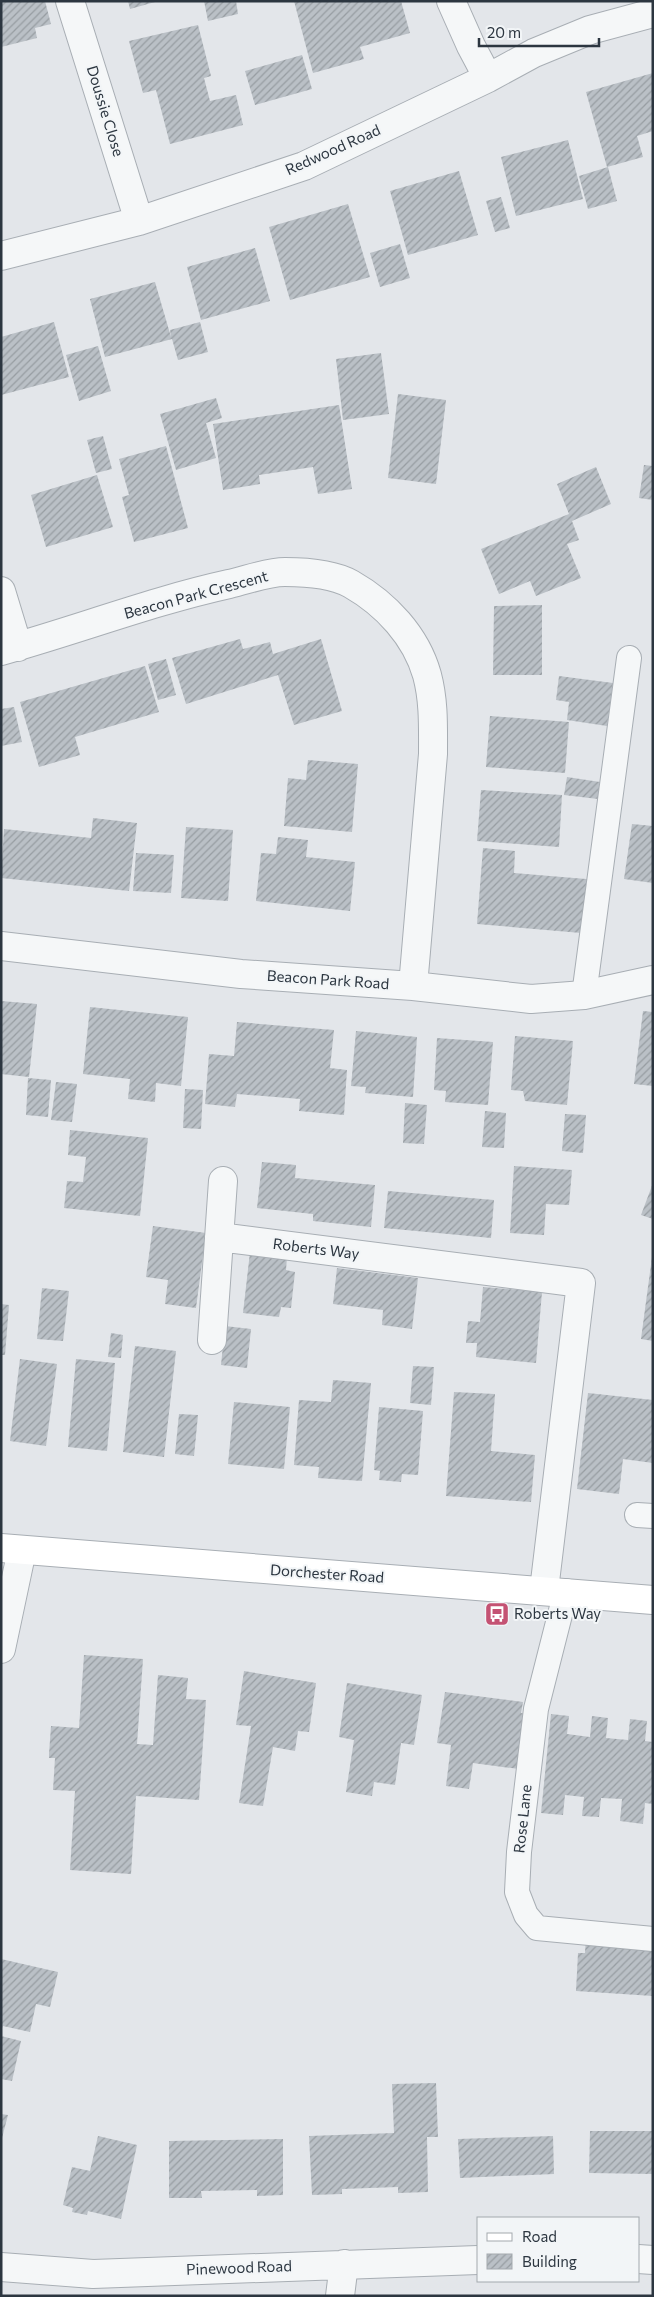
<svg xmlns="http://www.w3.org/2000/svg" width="654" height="2297" font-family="Commissioner,sans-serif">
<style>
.building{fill:url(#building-hatch)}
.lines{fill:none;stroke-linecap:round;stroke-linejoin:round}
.service-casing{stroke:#a8aeb4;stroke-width:26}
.minor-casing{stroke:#a8aeb4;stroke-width:30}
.secondary-casing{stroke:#a8aeb4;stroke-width:30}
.service{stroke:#f5f7f8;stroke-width:24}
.minor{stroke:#f5f7f8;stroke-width:28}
.secondary{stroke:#fff;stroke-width:28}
.labels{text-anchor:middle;stroke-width:4;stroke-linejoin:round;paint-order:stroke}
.street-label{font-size:15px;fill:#2c3640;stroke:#f2f5f7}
.poi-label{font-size:15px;fill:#2c3640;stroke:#f2f5f7;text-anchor:start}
</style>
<defs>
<pattern id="building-hatch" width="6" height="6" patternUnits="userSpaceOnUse" patternTransform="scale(1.25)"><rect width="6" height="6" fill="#bac0c6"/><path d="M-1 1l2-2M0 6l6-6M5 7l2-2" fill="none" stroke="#979da2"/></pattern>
</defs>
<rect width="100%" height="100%" fill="#e3e6ea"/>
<path class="building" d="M1,1H45L51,24L35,28L37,38L1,47Z
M128,1H155V2L130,9Z
M204,1H236L238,14L208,21Z
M294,1H401L410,33L360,47L364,59L313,73Z
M198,25L211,76L204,78L210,101L236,95L243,125L170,144L156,90L143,93L129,41Z
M302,55L312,89L255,105L245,71Z
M653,73V131L637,136L643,157L607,167L586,92Z
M568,140L583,199L516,216L501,157Z
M608,167L617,201L588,209L579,176Z
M459,171L478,235L408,255L390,191Z
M501,197L510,228L495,232L486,201Z
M348,204L370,277L290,300L269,227Z
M400,244L410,278L380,287L370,253Z
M255,248L270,301L201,320L187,267Z
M155,282L171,337L170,330L200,322L208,352L178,360L172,339L105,357L90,299Z
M54,322L69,377L1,395V337Z
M98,346L111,391L79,401L66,355Z
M381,353L389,414L343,420L336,359Z
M398,394L446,400L436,484L388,478Z
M216,398L222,418L206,423L216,458L176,470L160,414Z
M339,405L352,489L318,494L313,467L259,475L260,484L223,490L213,424Z
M103,436L112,469L96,473L87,440Z
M166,446L188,528L134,542L122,497L129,495L119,459Z
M644,465L653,466V500L639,498Z
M596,467L611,504L572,521L579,540L567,544L581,578L536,596L530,581L499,594L481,549L569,514L557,484Z
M97,475L113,527L46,547L31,495Z
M542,605V675H493L494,606Z
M240,639L243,649L270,642L273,654L321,639L342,711L294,725L278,675L186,704L172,658Z
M166,659L176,695L158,700L148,664Z
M145,666L159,712L75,737L80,755L39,767L20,702Z
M559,676L613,683L607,726L567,720L569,702L556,700Z
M14,707L22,742L1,746V709Z
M490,716L569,722L565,773L486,767Z
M308,760L358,764L352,832L284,826L288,778L306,780Z
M567,777L600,782L598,799L564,795Z
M481,790L562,795L559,847L477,841Z
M93,818L137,823L129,891L1,878L4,829L91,838Z
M632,824L653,826V883L624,879Z
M186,827L233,830L228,901L181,898Z
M278,837L308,840L306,857L355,862L350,911L256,901L261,853L276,854Z
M483,848L515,851L514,873L598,880L593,934L477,924Z
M136,853L174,855L171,893L133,891Z
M1,1001L37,1004L29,1077L1,1074Z
M90,1007L188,1017L181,1086L156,1083L155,1102L128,1099L130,1079L83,1074Z
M643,1011L653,1012V1086L634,1084Z
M237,1022L334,1030L330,1068L347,1070L344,1115L299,1111L300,1099L237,1094L235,1107L205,1104L209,1054L234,1056Z
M356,1031L417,1037L413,1097L365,1093L366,1087L351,1086Z
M515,1036L573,1041L567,1105L525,1101L523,1091L511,1090Z
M437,1038L493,1042L488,1105L445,1102L446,1091L434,1090Z
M28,1078L51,1080L48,1117L26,1115Z
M56,1082L77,1084L72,1122L51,1120Z
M185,1089L203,1090L201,1129L183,1128Z
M405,1103L427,1105L424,1144L403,1143Z
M485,1111L506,1113L504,1148L482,1147Z
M565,1114L586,1115L583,1153L562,1151Z
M70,1130L148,1138L140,1216L64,1208L67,1181L83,1182L86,1157L68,1155Z
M262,1162L296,1165L295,1178L375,1185L371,1227L313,1221V1214L257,1208Z
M514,1166L572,1170L569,1205L546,1204L544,1235L510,1233Z
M653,1183V1219L641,1215Z
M388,1191L494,1200L491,1238L384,1228Z
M153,1226L206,1233L196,1308L165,1304L168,1280L146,1277Z
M250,1252L287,1257L286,1270L295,1272L291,1308L281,1307L279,1317L243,1313Z
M652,1257H653V1341L641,1339Z
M337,1268L418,1278L412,1329L382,1325L383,1310L333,1304Z
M483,1287L542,1292L536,1363L476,1357L477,1343H466L468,1321L480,1322Z
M42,1288L69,1291L63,1341L37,1339Z
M1,1304L9,1305L5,1355H1Z
M225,1326L251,1329L247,1368L221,1365Z
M111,1333L123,1335L121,1358L108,1357Z
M135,1346L176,1351L164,1457L123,1452Z
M20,1359L57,1364L46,1446L10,1441Z
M76,1359L115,1363L107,1451L68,1447Z
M413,1366L434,1367L431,1405L410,1403Z
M333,1380L371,1383L362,1481L318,1478L319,1467L294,1465L299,1400L331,1402Z
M454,1392L495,1394L491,1451L535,1455L531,1502L446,1496Z
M588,1393L653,1400V1463L623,1459L619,1494L577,1489Z
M234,1402L290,1407L284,1469L228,1464Z
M379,1407L423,1411L418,1475L402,1474L401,1482L379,1480L380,1471L374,1470Z
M179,1414L198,1415L194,1456L175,1454Z
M84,1655L143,1659L137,1744L153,1745L158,1675L188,1678L186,1699L206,1700L199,1800L136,1796L131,1874L70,1870L75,1791L53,1790L55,1758H49V1754L51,1726L79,1728Z
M244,1671L316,1683L309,1732L298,1731L295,1751L273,1747L263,1806L239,1803L251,1726L236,1725Z
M347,1683L422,1695L414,1745L401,1743L395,1785L374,1782L372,1796L346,1792L354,1740L339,1737Z
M445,1692L523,1702L521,1713L534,1715L526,1770L473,1763L469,1789L446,1786L451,1745L437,1743Z
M551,1714L569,1716L567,1734L590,1737L592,1716L608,1718L606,1738L628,1740L630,1719L647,1721L645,1741L653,1742V1804L645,1803L643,1824L620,1821L622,1799L601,1798L599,1817L582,1816L584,1797L565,1795L563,1815L541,1813Z
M586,1937L653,1941V1996L576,1991L578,1953H585Z
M1,1959L58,1972L50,2007L36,2004L30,2032L3,2026L1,2030Z
M1,2036L21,2041L12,2081L1,2079Z
M436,2083L438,2137H427L428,2192L398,2193V2187L342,2189V2194L312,2195L309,2136L394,2133L392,2084Z
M1,2114L8,2115L2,2138H1Z
M590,2131H653V2174L589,2173Z
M98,2136L137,2145L121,2219L88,2211L87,2215L72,2212L73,2208L63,2205L72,2167L90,2171Z
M553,2136L554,2174L460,2178L458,2139Z
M283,2139V2195L257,2196V2190L201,2191L202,2198H169V2141Z"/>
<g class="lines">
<defs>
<path id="service" d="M584,995L629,658
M637,1515L653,1516
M566,1591L536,1709L519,1852L517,1892L526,1915L537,1928L653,1939"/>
<path id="minor" d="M70,1L139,221
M451,1L471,46L488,78
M1,256L139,221L304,166L488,78L534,53L590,30L653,13
M1,591L18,647
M1,651C77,630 152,601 229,584C247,580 267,572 285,572C305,572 333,574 351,584C386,604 416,636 427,675C434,701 433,727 433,754L413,986
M1,946L241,974L413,986L531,999L584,995L653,980
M219,1237L581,1283L544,1590
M212,1340L223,1181
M1,1649L22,1550
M638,2259L653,2260
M1,2267L93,2274L478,2260
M340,2296L344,2264"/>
<path id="secondary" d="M1,1548L653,1600"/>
</defs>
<use href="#service" class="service-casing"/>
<use href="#minor" class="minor-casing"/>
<use href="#secondary" class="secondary-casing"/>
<use href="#service" class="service"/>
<use href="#minor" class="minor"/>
<use href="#secondary" class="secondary"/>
</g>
<defs>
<symbol id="bus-square" viewBox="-11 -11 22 22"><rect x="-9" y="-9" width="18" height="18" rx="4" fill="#c45273" stroke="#f2f5f7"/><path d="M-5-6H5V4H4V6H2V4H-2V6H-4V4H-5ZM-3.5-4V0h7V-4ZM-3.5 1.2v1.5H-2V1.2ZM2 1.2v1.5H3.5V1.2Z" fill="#fff"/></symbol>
</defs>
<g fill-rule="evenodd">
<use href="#bus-square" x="483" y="1600" width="28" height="28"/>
</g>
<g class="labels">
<g class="street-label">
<text transform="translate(105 111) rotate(73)" y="5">Doussie Close</text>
<text transform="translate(333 150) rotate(-24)" y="5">Redwood Road</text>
<text transform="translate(196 595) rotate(-15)" y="5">Beacon Park Crescent</text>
<text transform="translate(328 980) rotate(4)" y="5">Beacon Park Road</text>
<text transform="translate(316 1249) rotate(7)" y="5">Roberts Way</text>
<text transform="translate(327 1574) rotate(4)" y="5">Dorchester Road</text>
<text transform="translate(523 1819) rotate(-84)" y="5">Rose Lane</text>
<text transform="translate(239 2268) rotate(-2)" y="5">Pinewood Road</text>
</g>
<g class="poi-label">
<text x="514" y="1619">Roberts Way</text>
</g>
</g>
<rect width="654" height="2297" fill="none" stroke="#2c3640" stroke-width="5"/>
<rect x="477" y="2217" width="162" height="65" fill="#f2f5f7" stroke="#a3a9ae"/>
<rect x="487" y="2233" width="25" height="8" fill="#ffffff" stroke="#a3a9ae"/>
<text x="522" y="2242" font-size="15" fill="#2c3640">Road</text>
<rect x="487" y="2254" width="25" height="15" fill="url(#building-hatch)" stroke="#a3a9ae"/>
<text x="522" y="2267" font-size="15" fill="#2c3640">Building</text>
<path d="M479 38v8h120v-8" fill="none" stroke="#2c3640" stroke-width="2.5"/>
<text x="487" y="38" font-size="15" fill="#2c3640" stroke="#f2f5f7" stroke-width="4" paint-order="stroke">20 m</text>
</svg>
